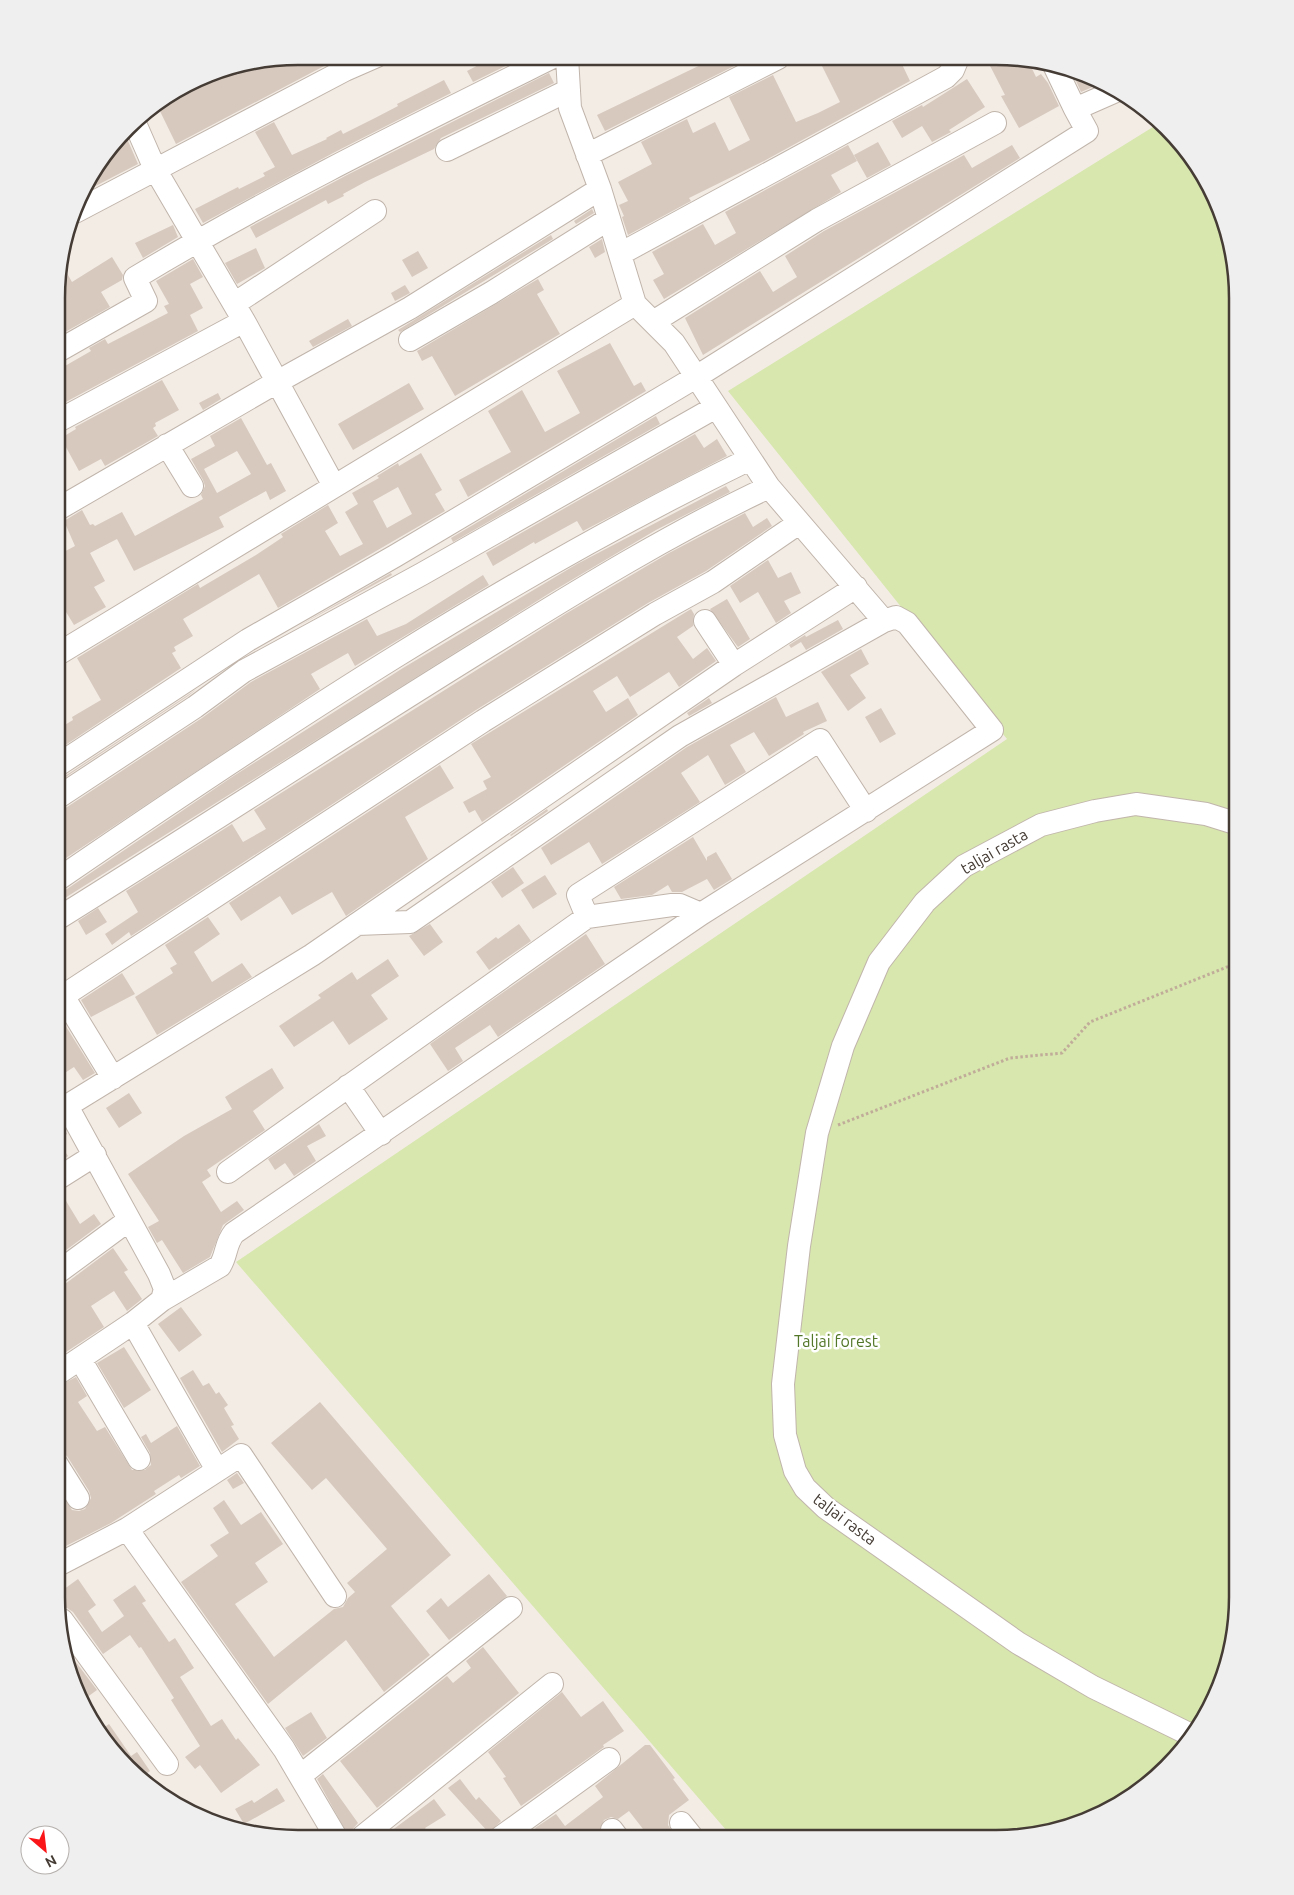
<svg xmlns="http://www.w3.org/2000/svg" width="1294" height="1895" font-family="Ubuntu,sans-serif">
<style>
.green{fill:#d7e7ae}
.building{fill:#d7c9be;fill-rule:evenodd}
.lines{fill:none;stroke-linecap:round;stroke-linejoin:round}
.minor-casing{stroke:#c1b5ab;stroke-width:24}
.path{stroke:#c0ac99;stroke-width:3;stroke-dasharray:2.5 2.5;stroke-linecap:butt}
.minor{stroke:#fff;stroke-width:22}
.labels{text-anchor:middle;stroke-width:5;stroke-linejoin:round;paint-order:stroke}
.street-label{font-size:16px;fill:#453c35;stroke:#fff}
.park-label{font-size:16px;fill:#537728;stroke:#fff}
.rim{fill:none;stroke:#453c35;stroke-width:2.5}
</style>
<rect width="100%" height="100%" fill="#f3ece5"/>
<path class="green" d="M1161,122L1178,139L1213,191L1238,298L1237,1613L1225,1675L1197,1732L1155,1779L1103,1814L996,1839L733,1838L236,1262L1007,739L728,391Z"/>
<path class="building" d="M298,56H343L176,144L157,105L206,75L234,69L237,75L262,63Z
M494,57H524L473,82L467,71Z
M717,57L750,58L605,131L597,115Z
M818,58H886L889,62L899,58L910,81L764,161L689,198L691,201L628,235L622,217L624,216L619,205L628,201L618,182L652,164L641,142L687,119L693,133L715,122L729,151L750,140L729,97L773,75L796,122L818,113L840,102Z
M986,58H1027L1036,77L1041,74L1048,83L1059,106L1019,128L1001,96L1005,95Z
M1074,71L1081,73L1084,79L1091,76L1102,83L1081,92L1072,72Z
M549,73L554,83L441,138L434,149L365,182L343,194L344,196L328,204L326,200L256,238L250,227L347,175Z
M967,79L985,107L949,130L951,132L932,142L922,126L902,138L892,121L922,105L923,107Z
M444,80L451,93L335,152L203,223L195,209L238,187L239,189L265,176L263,173L275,167L255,132L274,122L292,155L327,139L326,138L341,130L343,134L375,118L398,106L397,104Z
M125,134L138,164L80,194L81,191Z
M878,142L891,165L867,178L854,155Z
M848,145L857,161L831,175L841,192L664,299L653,280L664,274L652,252L703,224L715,245L736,233L725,212Z
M1012,145L1020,158L703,355L685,318L760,271L773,292L797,277L785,256L824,231L964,155L972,168Z
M592,209L594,213L576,224L574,221Z
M173,225L178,237L143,258L135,243Z
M551,235L553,239L400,332L398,330Z
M602,239L605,252L595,258L589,247Z
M256,248L265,268L237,284L225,263Z
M418,251L428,268L412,277L402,260Z
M112,257L123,275L122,280L101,292L110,307L58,336L60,261L72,282Z
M193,259L203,277L190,284L203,308L190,315L198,331L62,404L58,397V370L91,351L89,348L105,339L108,344L168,313L164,306L169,304L156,281Z
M538,279L544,290L537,294L560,334L455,396L432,356L422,361L417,351Z
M405,285L410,293L395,301L391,293Z
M348,319L352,326L313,347L309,341Z
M610,343L634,386L641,382L646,391L468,497L459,480L511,452L488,411L522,390L545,432L580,413L557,371Z
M162,380L179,410L155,423L156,426L153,428L158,436L105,466L101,459L79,471L61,438L76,429L75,427Z
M409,383L424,409L353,450L338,424Z
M218,393L221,399L203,410L199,403Z
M656,416L660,424L453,542L451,538Z
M241,418L267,465L271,463L286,491L270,500L266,491L219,517L224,527L134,571L117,539L90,553L105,581L94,587L106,607L74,625L63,607L58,610V555L75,546L64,521L82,510L90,525L93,524L95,526L122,512L135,536L203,499L201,495L205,486L203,480L191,459L215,446L210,436ZM237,451L251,474L217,493L204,469Z
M695,434L704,448L717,439L727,456L583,531L577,521L535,544L534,542L493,566L486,553Z
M421,453L442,490L435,494L445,511L278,608L259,574L183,619L193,636L174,647L176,651L172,653L181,668L58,750V729L73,720L72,717L101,700L77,658L198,584L200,588L256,555L283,537L281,534L328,505L338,523L325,531L340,556L363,544L345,512L358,504L352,493L379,478L377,476L398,463L399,466ZM398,487L412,514L387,528L373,501Z
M726,486L730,492L656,530L553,591L57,903V893L64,891L232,777L403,668L577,564Z
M745,513L753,527L767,518L772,526L706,571L648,603L476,710L131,936L129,932L112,945L105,934L138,912L126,891L232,824L243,842L266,829L254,810L567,613L669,553Z
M768,560L778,578L791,572L801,593L784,601L791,613L776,623L758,592L740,603L730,586Z
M391,573L392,575L295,628Z
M483,575L489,585L355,666L348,653L311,674L320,689L57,864V811L64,809L202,718L251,682L367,619L377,636L406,624Z
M727,599L750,639L738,647L710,609Z
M691,609L694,614L693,626L677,637L693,659L707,648L716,661L679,687L669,672L630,697L617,676L593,691L606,712L628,698L638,715L482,822L475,810L469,813L463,802L487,789L483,781L491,777L471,744Z
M838,620L843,629L806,650L801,642L791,648L789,645L805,635L806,637Z
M861,649L869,664L850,675L866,698L848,711L821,672Z
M197,689L188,696L58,782V778L65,776Z
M776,697L786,717L818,702L827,721L803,732L804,734L769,756L754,732L730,745L746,772L725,785L708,755L681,773L700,802L602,864L589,842L551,865L541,848L687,747Z
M709,698L712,703L689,716L687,713Z
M881,708L896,734L880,743L865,717Z
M440,765L454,788L405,817L428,859L346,916L332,892L292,915L280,896L241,921L229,903Z
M547,809L548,811L511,836L510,835Z
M693,837L707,861V857L716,852L732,879L714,890L707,879L682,892H672L668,885L652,895L621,899L614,887Z
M513,867L524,883L502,898L491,882Z
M545,875L557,894L533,909L521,890Z
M98,908L107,922L86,935L78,921Z
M208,917L220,934L194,952L212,982L242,963L252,977L157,1035L135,997L173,973L170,968L177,964L165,945Z
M430,924L443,942L424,956L409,936Z
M519,924L531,941L489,970L476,952L496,937L498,939Z
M586,934L605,964L498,1037L490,1025L455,1048L463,1061L448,1071L430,1044Z
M388,959L399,976L371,995L388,1019L349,1045L333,1021L294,1047L279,1026L321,998L318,995L352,972L357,980Z
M122,973L135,994L91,1017L81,1000Z
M57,1012L95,1073L83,1080L74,1067L57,1078Z
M272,1068L284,1088L253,1111L265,1130L207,1170L211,1176L202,1182L221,1212L237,1201L244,1210L223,1225L210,1257L183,1273L162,1240L157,1243L148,1227L159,1221L128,1174L184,1136L232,1109L225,1097Z
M129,1093L142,1113L119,1128L106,1108Z
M62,1124L67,1134L57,1140L68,1156L57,1164V1125Z
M319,1124L326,1136L307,1146L316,1161L294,1176L285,1163L275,1170L268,1159Z
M60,1191L80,1224L94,1214L101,1224L57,1257V1192Z
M113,1248L128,1270L124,1272L142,1299L127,1311L114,1291L91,1306L104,1327L60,1356L57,1351V1286L65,1284Z
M181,1307L202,1335L179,1352L158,1324Z
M124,1347L151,1390L124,1408L97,1363Z
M193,1370L203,1386L209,1383L216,1394L219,1392L228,1405L224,1408L234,1425L231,1426L239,1439L222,1452L180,1378Z
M76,1377L87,1396L78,1402L97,1431L105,1427L132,1470H145L151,1465L150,1453L141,1437L146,1434L151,1443L177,1426L200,1466L181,1478L179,1475L154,1491L156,1494L111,1523L56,1551V1488L72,1510L79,1511L85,1509L91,1498L89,1491L67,1456L56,1450L57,1427L65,1422L57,1408V1387Z
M320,1402L451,1555L391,1606L430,1655L384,1692L346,1640L268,1704L181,1582L218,1556L210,1545L229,1533L213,1508L224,1500L241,1525L261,1512L283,1544L255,1563L268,1582L235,1604L274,1657L334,1609L343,1607L348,1598L355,1592L347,1583L387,1549L326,1478L312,1490L271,1443Z
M237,1473L244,1483L233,1489L227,1480Z
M489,1574L507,1596L449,1640L426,1611L441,1598L448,1607Z
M78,1579L96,1605L88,1611L102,1632L124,1616L113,1600L135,1585L146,1601L142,1603L169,1642L175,1638L194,1668L180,1677L211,1726L222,1719L236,1740L238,1738L260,1765L221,1793L200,1765L195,1769L185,1757L200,1746L171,1700L174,1698L141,1647L139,1648L130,1635L103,1654L73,1612L67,1608L60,1607L58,1603L56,1595Z
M483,1647L519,1693L377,1808L340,1761L447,1676L453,1683L471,1668L466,1661Z
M69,1653L97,1690L86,1698H80Z
M562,1692L581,1717L603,1701L624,1731L603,1745L604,1747L521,1806L503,1778L506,1777L488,1752Z
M311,1712L327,1738L303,1756L285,1728Z
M109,1724L131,1756L137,1752L150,1771L140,1779L116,1756L99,1731Z
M645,1745H650L675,1778L673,1779L689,1800L669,1815L668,1825L676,1838H650L629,1811L618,1819L611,1817L604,1820L599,1831L601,1838L541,1837L535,1828L556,1814L565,1826L603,1797L595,1786Z
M323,1774L358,1823L350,1832L349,1837L317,1779Z
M460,1779L476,1800L479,1797L501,1821L489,1833L448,1788Z
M277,1788L285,1801L244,1824L235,1809L252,1800L254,1803Z
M434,1799L446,1815L425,1828L431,1837H383Z"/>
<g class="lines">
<defs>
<path id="minor" d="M1054,65L1075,109
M134,121L155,169L244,321L334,486
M447,150L569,90
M587,155L778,58
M75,212L345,70L377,56
M620,254L946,77L953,70L958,58
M234,304L375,211
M653,322L817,220L995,123
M410,340L491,293L609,219
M58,351L146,301L135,278C269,197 412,127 553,57
M58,421L244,321
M167,445L192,486
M58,509L277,382L410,308L600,189
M705,621L734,665
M58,654L635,304
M58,765L248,640L395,556L696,377L1087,131L1075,109L1116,91
M57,798L195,707L244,671L422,574L716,407
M57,880C280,727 507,577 750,459
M587,917L578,895L820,740L866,811
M57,919C203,828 346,734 492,644C582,588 673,532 769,487
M357,924L410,922L680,736L884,621L769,487L674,343L635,304L600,189L570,108L567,57
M57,991L63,996L113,1078
M63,996L483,721L655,614L713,582L799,523
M348,1086L381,1134
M57,1112L312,955L734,665L856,587
M228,1172L587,917L672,905H680L701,914
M57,1179L95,1155
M57,1273L129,1220
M162,1300L220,1266C227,1255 225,1244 234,1233L701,914L992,730L907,623L896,617L884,621
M133,1323L217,1470
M80,1359L139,1459
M57,1374L133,1323L162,1300L165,1289L159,1274L67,1106
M56,1463L78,1498
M127,1529L284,1749L336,1837
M56,1566L127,1529L241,1455L335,1596
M62,1620L167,1764
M1193,1736L1093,1687L1018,1643L826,1508L805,1488L795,1471L785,1435L783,1384L799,1246L817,1133L843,1046L879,962L925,902L964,866L1041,825L1095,811L1136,804L1206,814L1238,824
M300,1776L511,1608
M681,1823L693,1838
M612,1830L618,1838
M362,1837L552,1684
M501,1837L609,1759"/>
</defs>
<use href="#minor" class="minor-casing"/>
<path class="path" d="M838,1125L1010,1058L1062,1053L1090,1022L1237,963"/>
<use href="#minor" class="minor"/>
</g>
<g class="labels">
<g class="street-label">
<text transform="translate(994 851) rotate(-30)" y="6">taljai rasta</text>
<text transform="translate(845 1519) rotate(37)" y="6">taljai rasta</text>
</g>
<g class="park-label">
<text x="836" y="1347">Taljai forest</text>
</g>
</g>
<path d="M0 0H1294V1895H0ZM298 65H996A233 233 0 0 1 1229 298V1597A233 233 0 0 1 996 1830H298A233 233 0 0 1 65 1597V298A233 233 0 0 1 298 65Z" fill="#f0efef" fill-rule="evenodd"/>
<path class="rim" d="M298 65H996A233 233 0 0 1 1229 298V1597A233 233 0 0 1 996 1830H298A233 233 0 0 1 65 1597V298A233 233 0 0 1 298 65Z"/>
<g transform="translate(45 1850) rotate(152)"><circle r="24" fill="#ffffff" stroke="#b5b1ae"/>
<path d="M0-4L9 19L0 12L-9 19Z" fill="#fa1519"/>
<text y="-8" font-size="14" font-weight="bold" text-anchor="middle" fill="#453c35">N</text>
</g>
</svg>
